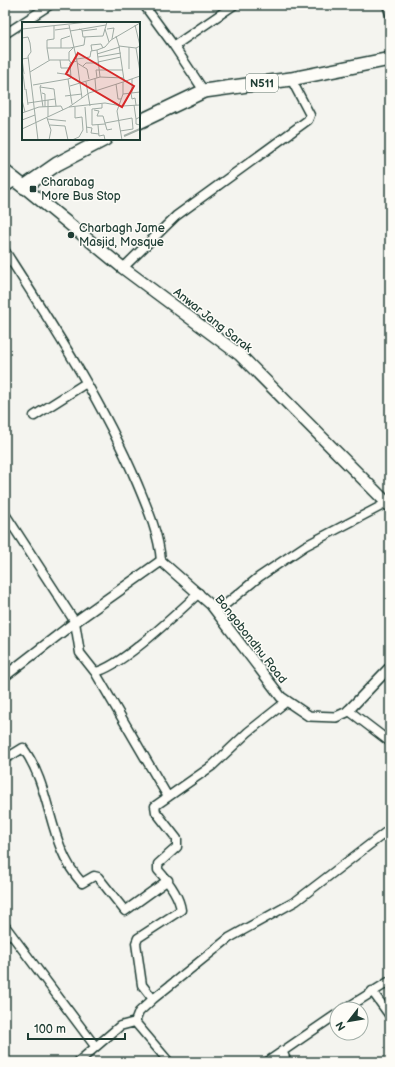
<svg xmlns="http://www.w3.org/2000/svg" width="395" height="1067" font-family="'Balsamiq Sans',sans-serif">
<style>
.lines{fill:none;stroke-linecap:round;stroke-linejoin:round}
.minor-casing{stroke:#1f3d34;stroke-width:11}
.tertiary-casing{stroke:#1f3d34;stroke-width:12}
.secondary-casing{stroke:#1f3d34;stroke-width:14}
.trunk-casing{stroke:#1f3d34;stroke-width:16}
.minor{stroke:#fdfcf7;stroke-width:8}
.tertiary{stroke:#fdfcf7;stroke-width:9}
.secondary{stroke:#fdfcf7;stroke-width:11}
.trunk{stroke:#fdfcf7;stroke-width:13}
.poi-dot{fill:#1f3d34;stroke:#fdfcf7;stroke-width:1.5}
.labels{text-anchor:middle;stroke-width:3;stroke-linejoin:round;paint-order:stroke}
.shield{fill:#fdfcf7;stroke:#62766e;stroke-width:1}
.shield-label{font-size:11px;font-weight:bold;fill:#1f3d34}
.poi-label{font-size:12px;fill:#1f3d34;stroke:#fdfcf7;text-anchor:start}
.street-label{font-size:12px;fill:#1f3d34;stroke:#fdfcf7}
.inset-river{fill:none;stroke:#a3aea7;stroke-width:2}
.inset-road{fill:none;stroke:#9faba4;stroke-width:1}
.view{fill:#d62828;fill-opacity:0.15;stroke:#d62828;stroke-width:2}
.inset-edge{fill:none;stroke:#1f3d34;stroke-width:2}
</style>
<rect width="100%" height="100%" fill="#f4f4ef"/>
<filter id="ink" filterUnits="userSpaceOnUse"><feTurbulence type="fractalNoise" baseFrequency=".025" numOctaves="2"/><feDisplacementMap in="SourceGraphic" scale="8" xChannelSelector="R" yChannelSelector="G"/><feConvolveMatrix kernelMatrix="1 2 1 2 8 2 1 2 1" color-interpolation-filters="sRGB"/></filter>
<g filter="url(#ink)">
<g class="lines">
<defs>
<path id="minor" d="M144,5L174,46L204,91
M387,5L390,14
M5,34L50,5
M174,46L234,5
M5,188L16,181
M5,251C53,326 102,401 137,483C147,507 159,534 161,561
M123,268L176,216L308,120L310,115L291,79
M34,416L86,383
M5,514L75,622L80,653L95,672C120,668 178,612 199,593
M220,609L259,577L305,546L387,503
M95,672L168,797
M348,710L390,742
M5,757L10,756L23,748C53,789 47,845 82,883L94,876L98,877L125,911L168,880
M5,926L95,1046
M372,991L390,1016
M153,999L142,985L136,943L138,938L181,910C179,895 168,881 158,870V864L177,847V839L156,812L155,806L212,766L248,732L287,701
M345,1009L390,981
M135,1022L139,1012L153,999L229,938L296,901L390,829
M282,1051L287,1062
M78,1062L120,1026L135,1022L169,1062
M267,1062L337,1014"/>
<path id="tertiary" d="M5,676L75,622L161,561L211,605L281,697L309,716L336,717L347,712L390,667"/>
<path id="secondary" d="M24,187L123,268L240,355L390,506"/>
<path id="trunk" d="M139,122L204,91L291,79L390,59
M5,172L24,187L57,164L105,139"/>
</defs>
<use href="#minor" class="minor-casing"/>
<use href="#tertiary" class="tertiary-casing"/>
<use href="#secondary" class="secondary-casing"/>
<use href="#trunk" class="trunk-casing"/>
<use href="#minor" class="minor"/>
<use href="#tertiary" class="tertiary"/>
<use href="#secondary" class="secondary"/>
<use href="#trunk" class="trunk"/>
</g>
</g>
<g class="poi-dot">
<rect x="29" y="185" width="8" height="8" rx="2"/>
<circle cx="71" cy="235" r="4"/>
</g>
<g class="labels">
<rect class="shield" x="246" y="74" width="32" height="18" rx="3"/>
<g class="shield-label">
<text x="262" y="87">N511</text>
</g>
<g class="poi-label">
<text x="41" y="186">Charabag<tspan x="41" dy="14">More Bus Stop</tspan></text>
<text x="79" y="232">Charbagh Jame<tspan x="79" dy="14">Masjid, Mosque</tspan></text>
</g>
<g class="street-label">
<text transform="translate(213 320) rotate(38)" y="4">Anwar Jang Sarak</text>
<text transform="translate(251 639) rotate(52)" y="4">Bongobondhu Road</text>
</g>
</g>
<g transform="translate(22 22)">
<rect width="118" height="118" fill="#f4f4ef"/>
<path class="inset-river" d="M102,114L118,107"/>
<path class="inset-road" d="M47,3L55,39L48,41L49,56L46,57L50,82M113,3L118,24L114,26L118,50M32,4V17L25,18V26H48L62,23L63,15M0,7L66,0M57,7L60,8L61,15L81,14L85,0M83,7L87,20M85,7L92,6L90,17M33,8L48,6M48,9L84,3M60,9L75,7M94,14L97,24L114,26M0,16L6,15L8,21L9,30L6,34L16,118M97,24L102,58M25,26L27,38M39,26V17L48,14M70,29L69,23L79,22L81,26M75,32L98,25M76,35L99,31M55,37L68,35L69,29L75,28M38,38L39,46H49M47,38V30L51,26M55,39L60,76M76,40L99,35M55,41L65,47L67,57M61,44L64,41H76M107,47V25M8,50L28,38H47L49,41M35,51L49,53M1,52L3,68M2,52L0,37L6,36M78,55L75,28L83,25L89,18L118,1M75,56L74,48H101M73,57L74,69M110,57V71M64,60L68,84M94,62L96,77H99M11,63L46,57M19,63L18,65L32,67L34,84M48,64L78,55L102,56M18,65L21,85M4,67L6,83M20,71L23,72V85M109,71L110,77L113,76L114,83M101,72L118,70M43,74L60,72M0,78L3,90M6,81L33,77M80,82V86L70,87V103L83,102M112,83L114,97M47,85L83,81L100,84L118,83M63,85L65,111M72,88L77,89L75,94H81L85,108L90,107M0,91L17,85L39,84L41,88M26,95V78M118,95L114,97V102L118,103M25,96L29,108L27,118M25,97L44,99M0,98L13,93M83,101L110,96L111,107L98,109M28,103L43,104L46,118M76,103L77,114L82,113L83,118M64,105L70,106L69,111L77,112M0,107L47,85L67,71L101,60M50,118L57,115L61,108L60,95L53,96V85M100,118L95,89L101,72V60L118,54"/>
<path class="view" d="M56,31L112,64L100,85L44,52Z"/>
<rect width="118" height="118" class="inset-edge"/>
</g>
<rect width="395" height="1067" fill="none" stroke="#fdfcf7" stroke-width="20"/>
<rect x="10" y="10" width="375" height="1047" fill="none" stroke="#1f3d34" stroke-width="1.5" filter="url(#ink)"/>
<g transform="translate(349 1021) rotate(239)"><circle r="19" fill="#fdfcf7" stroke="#a4b0a9"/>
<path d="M0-3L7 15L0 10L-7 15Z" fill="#1f3d34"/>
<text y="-6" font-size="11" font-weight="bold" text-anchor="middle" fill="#1f3d34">N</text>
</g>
<path d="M28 1033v6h97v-6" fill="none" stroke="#1f3d34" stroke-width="2"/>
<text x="34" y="1033" font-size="12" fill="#1f3d34" stroke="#fdfcf7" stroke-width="3" paint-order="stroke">100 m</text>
</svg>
